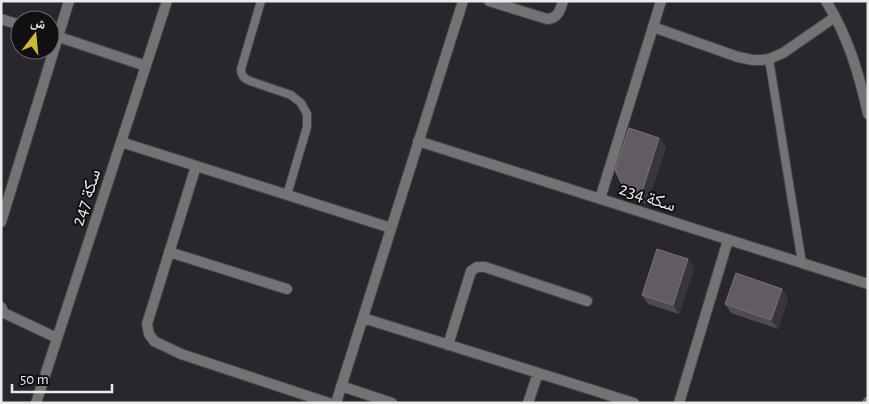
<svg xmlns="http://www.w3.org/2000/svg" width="869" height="404" font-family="'Alegreya Sans','Noto Naskh Arabic',sans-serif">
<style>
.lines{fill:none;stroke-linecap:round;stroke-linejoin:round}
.service-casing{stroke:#444147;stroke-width:10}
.minor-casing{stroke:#444147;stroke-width:12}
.service{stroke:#747275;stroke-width:8}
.minor{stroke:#747275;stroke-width:10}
.wall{fill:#4f4b52}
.shaded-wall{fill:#39353c}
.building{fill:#605c62;stroke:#767278}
.labels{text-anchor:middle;stroke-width:4;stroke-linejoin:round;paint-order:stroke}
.street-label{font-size:19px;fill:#ece9ed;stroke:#110f12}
</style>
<rect width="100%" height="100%" fill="#29262c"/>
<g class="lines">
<defs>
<path id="service" d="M261,1L241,69C241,75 244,79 250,81L291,95L301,103L307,114V127L287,195
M769,59L802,263"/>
<path id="minor" d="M489,1L547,19C558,18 560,11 563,1
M826,1C848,36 859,74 868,114
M1,19L20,25
M653,27L738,57L753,60H761L769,59L783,53L835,17
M50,34L146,66
M418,141L868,284
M121,142L391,228
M196,166L147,324L149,334L154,341L181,354L329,403
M600,199L661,1
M1,222L69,1
M169,252L287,289
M1,307L4,313L57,338
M363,318L634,403
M448,345L471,271L477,267H485L587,301
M341,386L392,403
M36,403L167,1
M336,403L463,1
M528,403L538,373
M679,403L728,240
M868,403V402"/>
</defs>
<use href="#service" class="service-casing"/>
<use href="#minor" class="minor-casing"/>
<use href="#service" class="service"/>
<use href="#minor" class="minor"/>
</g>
<path class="wall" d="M659,138L666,147L647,204L631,198L624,189Z
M694,268L679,314L648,304L642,295Z
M782,289L788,298L778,329L731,313L725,304Z"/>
<path class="shaded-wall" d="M659,138L666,147L647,204L641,195Z
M688,259L694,268L679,314L673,305Z
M782,289L788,298L778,329L771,320Z"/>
<path class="building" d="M629,128L659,138L641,195L624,189L615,170Z
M657,249L688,259L673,305L642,295Z
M736,273L782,289L771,320L725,304Z"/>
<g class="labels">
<g class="street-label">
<text transform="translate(648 196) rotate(18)" y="7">سكة 234</text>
<text transform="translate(85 197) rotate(-72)" y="7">سكة 247</text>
</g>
</g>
<rect width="869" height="404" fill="none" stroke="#ece9ed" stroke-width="5"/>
<g transform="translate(35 35) rotate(16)"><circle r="24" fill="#110f12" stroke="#69666a"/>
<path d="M0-4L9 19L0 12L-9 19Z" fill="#cdb938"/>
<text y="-8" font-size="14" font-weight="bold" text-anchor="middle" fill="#ece9ed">ش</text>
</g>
<path d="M12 384v8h100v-8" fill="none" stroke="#ece9ed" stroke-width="2.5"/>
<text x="20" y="384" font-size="15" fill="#ece9ed" stroke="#110f12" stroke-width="4" paint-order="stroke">50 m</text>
</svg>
